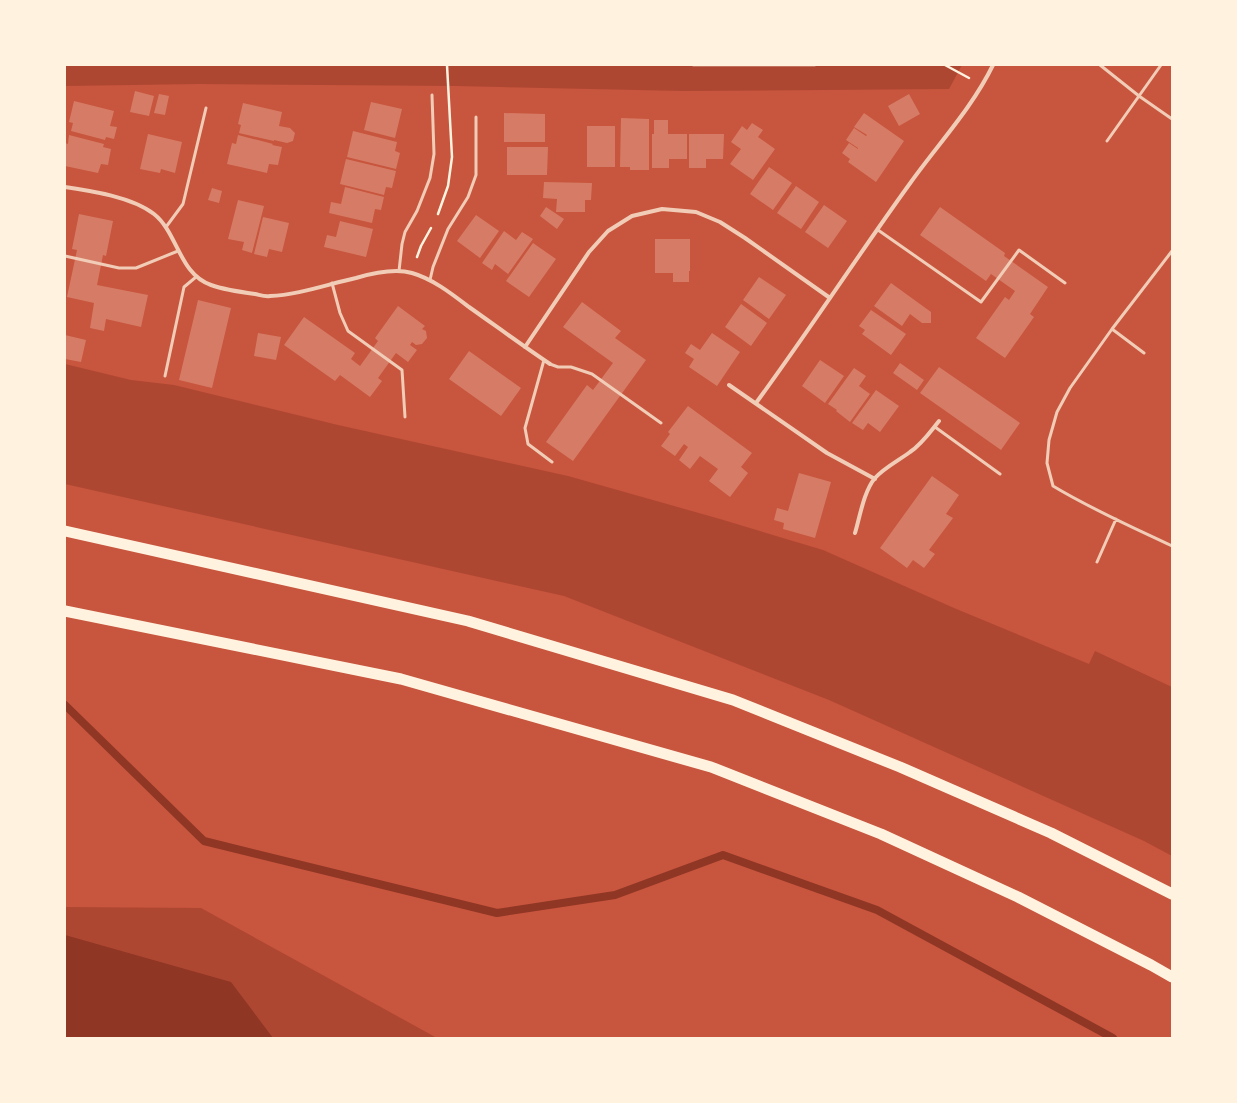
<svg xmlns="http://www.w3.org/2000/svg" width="1237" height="1103" font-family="'Fira Sans Condensed',sans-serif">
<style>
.green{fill:#ae4732}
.water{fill:#8f3625}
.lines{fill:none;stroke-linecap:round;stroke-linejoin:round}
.stream{stroke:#8f3625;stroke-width:8}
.building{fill:#d67c66}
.path{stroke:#fff3e0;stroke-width:2.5}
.service{stroke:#f1ccb7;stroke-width:3}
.minor{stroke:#f1ccb7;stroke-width:4}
.trunk{stroke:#fff3e0;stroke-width:11}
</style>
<rect width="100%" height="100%" fill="#c8553d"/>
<path class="green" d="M65,65H962L949,89L684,91L456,86L199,84L65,86Z
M65,364L131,380L174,385L338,425L568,476L720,519L823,550L954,608L1089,664L1095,651L1172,687V856L1144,841L829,700L564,596L65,484Z
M65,907L201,908L437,1038H65Z"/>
<path class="water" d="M65,935L231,982L273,1038H65Z"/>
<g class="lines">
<path class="stream" d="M65,705L204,841L497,913L615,895L723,855L877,910L1113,1038"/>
</g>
<path class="building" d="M135,91L154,96L149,116L130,112Z
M159,94L169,96L165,115L154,113Z
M909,94L920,114L899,126L888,106Z
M74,101L114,111L110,126L117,127L114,139L106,137L105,140L71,131L73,123L69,122Z
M371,102L402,109L395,138L364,130Z
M243,103L282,112L279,126L290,128L295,133L293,141L287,143L274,140V141L239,133L241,125L238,124Z
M504,113L545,114V142H504Z
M864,113L904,141L876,182L848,162L850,159L842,153L849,143L858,149V148L846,140L854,128L866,136L867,135L854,127Z
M621,118L649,119V170H630V167H620Z
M654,120H668V134H687V159H669V168H652V134H654Z
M752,123L763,130L758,137L775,149L753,180L730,164L741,149L731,142L742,126L747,130Z
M587,126H615V167H587Z
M353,131L397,142L395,151L400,153L396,169L347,157Z
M148,134L182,142L175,173L161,169L160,173L140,169Z
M689,134H724L723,159H706V168H689Z
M69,135L104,144L103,147L111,149L108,165L101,164L98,173L65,166V143L68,144Z
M238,135L273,144L272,145L282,147L278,165L269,164L267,173L227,164L232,143L236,144Z
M507,147H548L547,175H507Z
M346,159L396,171L392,188L386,187L384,195L340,184Z
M769,167L792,183L773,210L750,194Z
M544,182L592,183L591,200H585V212H556L557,199L543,198Z
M796,186L819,202L801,229L777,213Z
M345,187L384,197L381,210L375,209L372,223L329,213L331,202L341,204Z
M212,188L222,191L219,203L208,200Z
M238,200L264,206L252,253L242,250L244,242L228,239Z
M824,205L847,221L828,248L805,232Z
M546,207L564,219L557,229L540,216Z
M940,207L1005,253L1004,256L1048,287L1030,314L1034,317L1005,358L976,338L1005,297L1009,300L1015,291L991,274L986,281L920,235Z
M79,214L113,221L106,256L103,255L97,285L148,295L141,327L106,319L104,331L90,328L94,303L67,297L77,250L72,249Z
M476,215L499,231L480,258L457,241Z
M263,217L289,223L282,252L269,249L267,257L254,254Z
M340,221L373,229L366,257L324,247L327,235L336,237Z
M504,231L516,240L522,232L533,239L508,274L495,264L492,270L482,263Z
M655,239H690V271H689V282H673V273H655Z
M533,243L556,259L529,297L506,281Z
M759,277L786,295L769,319L743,300Z
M891,283L931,312V323H922L910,314L902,326L874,306Z
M198,300L231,308L212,388L179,380Z
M582,302L621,331L615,338L646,360L573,461L546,442L587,385L593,390L613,363L563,327Z
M741,304L767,323L751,346L725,327Z
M398,306L425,326L422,329L426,331L427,338L422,344L416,345L412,342L410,345L417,350L408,362L396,353L378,378L382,381L370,397L340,375L335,381L284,345L304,317L355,353L351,359L360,366L378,341L375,338Z
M871,310L906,334L891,355L862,334L865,330L859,326Z
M258,333L281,337L276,360L254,356Z
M712,333L740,352L717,386L689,367L694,359L685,353L691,344L700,350Z
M65,335L86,340L81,362L65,359Z
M469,351L521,388L501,416L449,379Z
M820,360L844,376L825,403L802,386Z
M900,363L924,380L917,390L893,373Z
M939,367L1020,423L1001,450L920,393Z
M854,368L866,376L859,386L870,394L850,422L836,411L837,410L828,404Z
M876,390L899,406L880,432L868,423L863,430L852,423Z
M688,406L752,453L741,467L748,473L730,497L709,481L718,469L700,456L690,469L679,460L688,447L684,444L675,456L661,446L670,434L668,432Z
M799,473L831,482L815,538L783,529L784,523L774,520L777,508L788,511Z
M932,476L959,495L946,514L953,518L929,550L935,554L924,568L913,560L907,568L880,548Z"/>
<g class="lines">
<path class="path" d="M693,65H815
M945,65L969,78
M438,214L448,186L452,157L447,65
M417,257L421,246L431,228"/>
<path class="service" d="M1100,65L1139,96L1172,119
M1107,141L1161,65
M166,227L183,204L206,108
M878,230L981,302L1019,250L1065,283
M1172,251L1112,329L1070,388L1057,412L1049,440L1047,463L1053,486C1091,509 1132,527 1172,546
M65,256L119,268H136L178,251
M399,271L402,244L405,232L417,211L430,178L434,154L432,95
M430,280L433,267L448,229L468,197L476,175V117
M332,283L340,313L348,331L402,370L405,417
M1112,329L1144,353
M544,360L525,428L528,444L552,462
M550,364L558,367H571L592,374L661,423
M165,376L184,287L196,277
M935,427L1000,474
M1097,562L1116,519"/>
<path class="minor" d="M65,187C92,191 132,197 154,214C178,233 179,274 211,285C225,290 240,292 255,294C260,295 265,297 270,296C298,295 328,284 356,278C373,273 394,268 412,273C433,279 452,294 469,307C496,326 523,346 550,364
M525,347L589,252L608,231L632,216L662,209L696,212L720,222L745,238L830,298
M729,385L827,453L875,479
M756,403C809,331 858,255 911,182C939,143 972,108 993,65
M855,533C860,516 864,491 875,478C885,467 898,461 910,452C922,444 930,432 939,421"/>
<path class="trunk" d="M65,531L468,621L733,700L900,767L1051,833L1172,894
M65,611L401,679L711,767L881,834L1018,897L1151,965L1172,977"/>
</g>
<rect width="1237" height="1103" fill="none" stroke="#fff3e0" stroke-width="132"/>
</svg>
